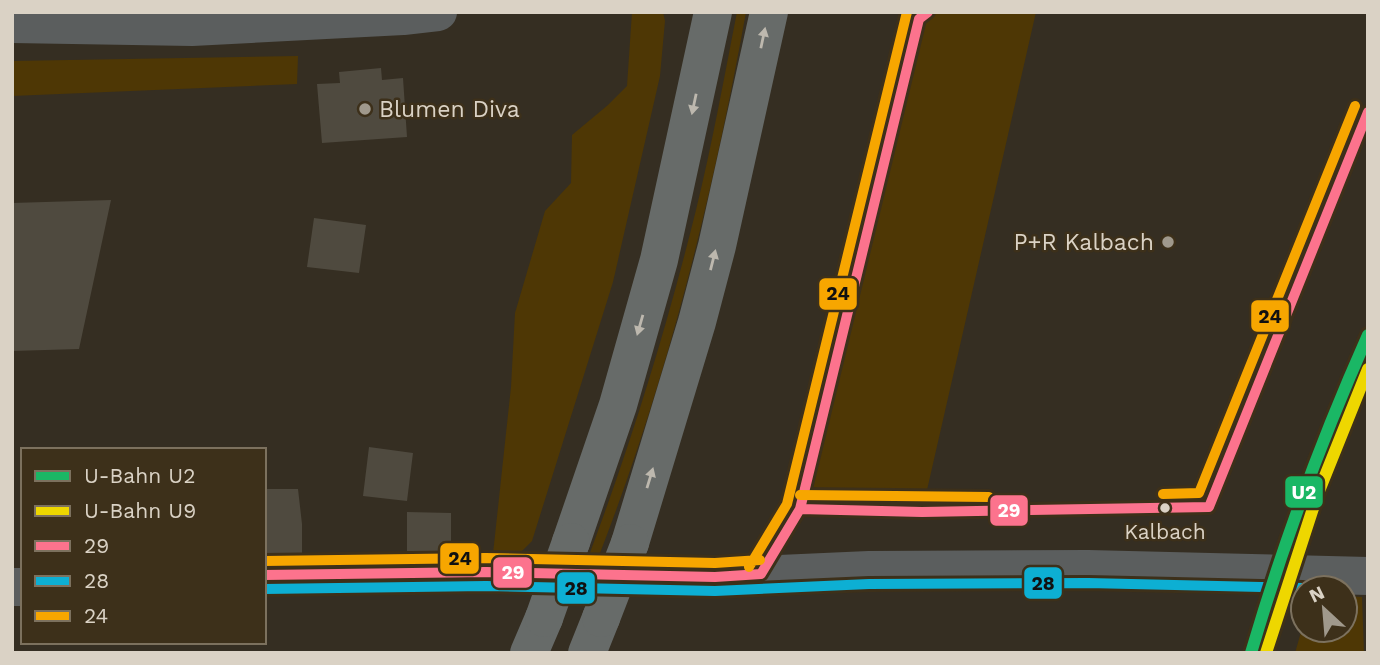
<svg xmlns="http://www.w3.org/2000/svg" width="1380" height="665" font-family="'Work Sans',sans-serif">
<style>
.green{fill:#4e3705}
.building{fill:#4f4a3f}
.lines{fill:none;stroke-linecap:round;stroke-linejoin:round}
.minor{stroke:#5b5e5e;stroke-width:38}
.highway{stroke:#676b69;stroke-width:38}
.highway-bridge{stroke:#676b69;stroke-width:38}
.bus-1-casing{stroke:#3d301a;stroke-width:16}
.bus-2-casing{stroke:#3d301a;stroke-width:16}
.bus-3-casing{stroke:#3d301a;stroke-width:16}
.bus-1{stroke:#fc738d;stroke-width:10}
.bus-2{stroke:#0dafd3;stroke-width:10}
.bus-3{stroke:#f7a600;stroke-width:10}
.metro-1-casing{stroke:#3d301a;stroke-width:18}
.metro-2-casing{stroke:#3d301a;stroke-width:18}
.metro-1{stroke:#1ab765;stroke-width:12}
.metro-2{stroke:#eed700;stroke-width:12}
.oneway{fill:#bdb8ae}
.poi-dot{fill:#a0998c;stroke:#3d301a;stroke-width:2.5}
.bus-dot{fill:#dad2c5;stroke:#3d301a;stroke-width:2.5}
.labels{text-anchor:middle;stroke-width:5;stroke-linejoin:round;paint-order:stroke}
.bus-label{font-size:21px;fill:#dad2c5;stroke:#3d301a}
.poi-label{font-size:23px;fill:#dad2c5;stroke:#3d301a;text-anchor:start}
.line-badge{stroke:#3d301a;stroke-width:2.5}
.badge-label{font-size:19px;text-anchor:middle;font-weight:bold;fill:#fff}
.pale-badge-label{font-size:19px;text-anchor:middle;font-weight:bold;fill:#111}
</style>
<rect width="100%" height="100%" fill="#352e22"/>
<path class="green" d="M632,12H663L665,21L660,76L613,282L532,541L509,564L492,563L511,387L515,313L545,211L571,183L572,135L608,105L627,86Z
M737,12H746C712,201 665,388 595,566H585C629,450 666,331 696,210C712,145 724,78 737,12Z
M928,12H1036L922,512L800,509L919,19Z
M298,56L297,84L12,96V61Z
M1345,596L1362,597L1364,653H1295L1303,625V630H1345Z"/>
<path class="building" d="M381,68L382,80L403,78L407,137L322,143L317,84L340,83L339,72Z
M111,200L79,349L12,351V203Z
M314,218L366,225L359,273L307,267Z
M369,447L413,453L407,501L363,496Z
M264,489H298L302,524V553H264Z
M407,512L451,513V551H407Z"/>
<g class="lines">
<path class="minor" d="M12,24L192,27L403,16L438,12
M264,575L486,572L715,577L869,570L1088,569L1368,576
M12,587H23"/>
<path class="highway" d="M571,542L618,405L659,260L713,12
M630,543L697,322L717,246L769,12
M529,653L544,618
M587,653L601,618"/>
<path class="highway-bridge" d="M544,618L571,542
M601,618L630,543"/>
<defs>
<path id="bus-1" d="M800,509L922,512L1209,507L1368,112
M761,574L800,509L919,19L928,12
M264,575L486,572L715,577L761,574"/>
<path id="bus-2" d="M264,589L486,586L715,591L869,584L1088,583L1303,588"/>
<path id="bus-3" d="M1163,494L1199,493L1355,106
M800,495L989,497
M264,561L486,558L715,563L760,560
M749,567L787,504L907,12"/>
</defs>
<use href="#bus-1" class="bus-1-casing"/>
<use href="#bus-2" class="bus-2-casing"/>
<use href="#bus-3" class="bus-3-casing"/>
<use href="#bus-1" class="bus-1"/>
<use href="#bus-2" class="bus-2"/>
<use href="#bus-3" class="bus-3"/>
<defs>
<path id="metro-1" d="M1251,653C1283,544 1322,438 1368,335"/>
<path id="metro-2" d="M1266,653L1317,496L1368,369"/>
</defs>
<use href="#metro-1" class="metro-1-casing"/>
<use href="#metro-2" class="metro-2-casing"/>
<use href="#metro-1" class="metro-1"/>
<use href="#metro-2" class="metro-2"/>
</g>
<defs><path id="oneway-solid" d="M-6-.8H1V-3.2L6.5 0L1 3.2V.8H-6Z" transform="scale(1.75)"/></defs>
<g class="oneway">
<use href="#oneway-solid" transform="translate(763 38) rotate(-78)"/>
<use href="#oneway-solid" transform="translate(694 104) rotate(102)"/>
<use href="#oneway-solid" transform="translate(713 260) rotate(-76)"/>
<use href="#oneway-solid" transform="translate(640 325) rotate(106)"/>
<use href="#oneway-solid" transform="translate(650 478) rotate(-73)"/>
</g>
<g class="poi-dot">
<circle cx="365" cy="109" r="7"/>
<circle cx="1168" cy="242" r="7"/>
</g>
<circle class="bus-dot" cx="1165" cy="508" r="6"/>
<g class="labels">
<g class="bus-label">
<text x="1165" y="539">Kalbach</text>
</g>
<g class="poi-label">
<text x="379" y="117">Blumen Diva</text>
<text x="1154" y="250" text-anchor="end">P+R Kalbach</text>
</g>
</g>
<g class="line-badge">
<rect x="818" y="277" width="40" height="34" rx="7" fill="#f7a600"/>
<rect x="1250" y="299" width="40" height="34" rx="7" fill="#f7a600"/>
<rect x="1284" y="475" width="40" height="34" rx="7" fill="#1ab765"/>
<rect x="989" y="494" width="40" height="33" rx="7" fill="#fc738d"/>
<rect x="439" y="542" width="41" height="33" rx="7" fill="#f7a600"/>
<rect x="492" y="556" width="41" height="33" rx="7" fill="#fc738d"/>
<rect x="1023" y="566" width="40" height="34" rx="7" fill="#0dafd3"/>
<rect x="556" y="571" width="40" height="34" rx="7" fill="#0dafd3"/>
</g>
<g class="badge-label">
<text x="1304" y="499">U2</text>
<text x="1009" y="517">29</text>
<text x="513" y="579">29</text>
</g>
<g class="pale-badge-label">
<text x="838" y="300">24</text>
<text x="1270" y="323">24</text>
<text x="460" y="565">24</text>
<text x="1043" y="590">28</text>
<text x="576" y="595">28</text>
</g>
<rect width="1380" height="665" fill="none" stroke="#dad2c5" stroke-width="28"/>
<rect x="21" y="448" width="245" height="196" fill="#3d301a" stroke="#7c715e" stroke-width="2"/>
<rect x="35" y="471" width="35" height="10" fill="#1ab765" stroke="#7c715e" stroke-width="2"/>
<text x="84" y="483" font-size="21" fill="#dad2c5">U-Bahn U2</text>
<rect x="35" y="506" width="35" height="10" fill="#eed700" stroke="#7c715e" stroke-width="2"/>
<text x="84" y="518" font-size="21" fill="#dad2c5">U-Bahn U9</text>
<rect x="35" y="541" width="35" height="10" fill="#fc738d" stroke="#7c715e" stroke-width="2"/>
<text x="84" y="553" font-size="21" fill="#dad2c5">29</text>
<rect x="35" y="576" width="35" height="10" fill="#0dafd3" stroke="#7c715e" stroke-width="2"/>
<text x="84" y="588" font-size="21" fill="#dad2c5">28</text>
<rect x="35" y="611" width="35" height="10" fill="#f7a600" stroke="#7c715e" stroke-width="2"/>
<text x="84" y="623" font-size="21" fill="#dad2c5">24</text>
<g transform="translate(1324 609) rotate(334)"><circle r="33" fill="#3d301a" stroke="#7c715e" stroke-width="2"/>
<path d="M0-5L12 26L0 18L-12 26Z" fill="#a0998c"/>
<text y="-10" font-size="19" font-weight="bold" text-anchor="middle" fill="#dad2c5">N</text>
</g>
</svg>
